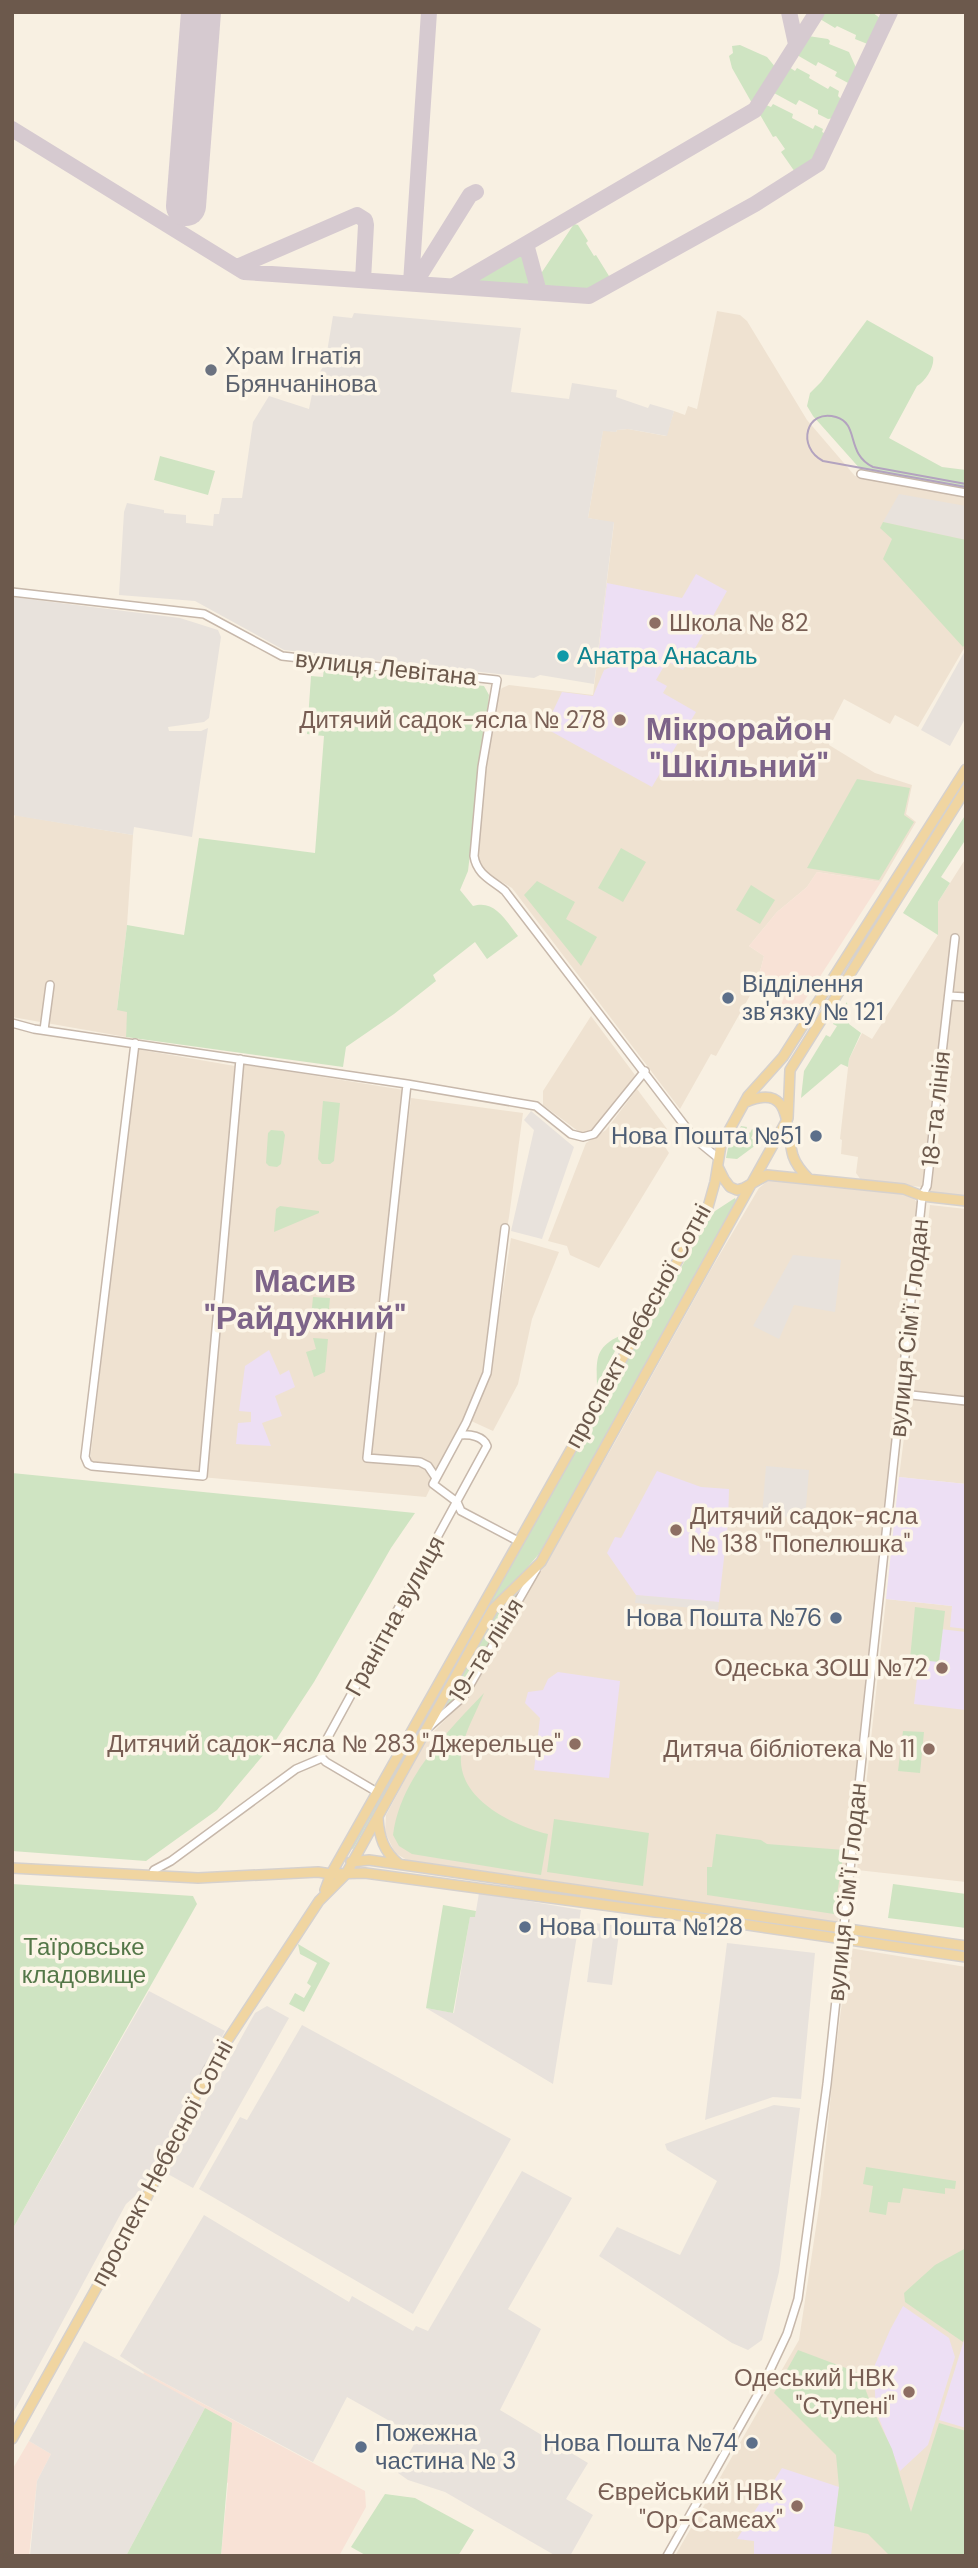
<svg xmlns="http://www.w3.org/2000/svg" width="978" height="2568" font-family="'DM Sans',sans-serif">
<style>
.residential{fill:#efe2d1}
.commercial{fill:#f8e2d6}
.industrial{fill:#e8e2dc}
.education{fill:#eddff4}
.green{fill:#cfe4c2}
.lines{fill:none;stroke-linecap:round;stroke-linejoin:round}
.taxiway{stroke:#d6cad0;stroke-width:16}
.runway{stroke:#d6cad0;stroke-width:40}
.minor-casing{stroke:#c7b8ab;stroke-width:10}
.major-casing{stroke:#d6d1cd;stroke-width:12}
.minor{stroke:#fff;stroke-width:7}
.major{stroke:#f0d5a1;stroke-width:9}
.tram{stroke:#b3a3bf;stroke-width:2}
.worship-dot{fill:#6b7280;stroke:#fcf5e7;stroke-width:2.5}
.education-dot{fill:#8d6e63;stroke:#fcf5e7;stroke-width:2.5}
.culture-dot{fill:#0f9aa8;stroke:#fcf5e7;stroke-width:2.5}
.service-dot{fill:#5c6f8a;stroke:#fcf5e7;stroke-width:2.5}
.labels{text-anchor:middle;stroke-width:7;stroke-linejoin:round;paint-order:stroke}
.worship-label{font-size:24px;fill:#5b616d;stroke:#fcf5e7;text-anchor:start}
.education-label{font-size:24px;fill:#785e54;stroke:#fcf5e7;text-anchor:end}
.culture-label{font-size:24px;fill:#0d838f;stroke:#fcf5e7;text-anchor:start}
.street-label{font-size:24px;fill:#6c594c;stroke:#fcf5e7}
.service-label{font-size:24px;fill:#4e5e75;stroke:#fcf5e7;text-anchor:start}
.park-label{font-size:24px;fill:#547748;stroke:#fcf5e7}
.district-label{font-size:32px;font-weight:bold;fill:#7d6489;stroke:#fcf5e7}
</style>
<rect width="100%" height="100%" fill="#f8f0e2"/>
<path class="residential" d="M717,311L740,315L747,321L807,420L855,476L966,496V645L918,727L895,715L890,724L844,699L831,724L829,745L875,773L912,785L906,814L916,822L881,882L817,872L807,887L777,912L749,946L764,956L757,983L716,1056L711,1054L680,1109L512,888L485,872L476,856L485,766L499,693L502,688L509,685L593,695L614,523L588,518L603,430L616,432L617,430L628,429L666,436L674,411L685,415L688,406L697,409Z
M15,815L133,835L127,925L117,1009L128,1011L126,1037L12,1017V832Z
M966,858V1199L933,1194L921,1187L861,1180L856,1173L858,1157L841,1154L842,1140L840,1139L849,1059L862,1033L872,1039L938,935V902Z
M591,1016L635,1075L594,1130L582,1134L543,1105V1091Z
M136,1049L235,1066L203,1450L241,1064L404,1090L398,1202L411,1098L523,1113L509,1217L485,1355L487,1370L426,1497L201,1477L90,1462Z
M637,1089L667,1129L660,1139L669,1153L599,1268L570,1255L567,1246L548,1241L586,1143L606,1130Z
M770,1179L910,1193L917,1203L841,1915L837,1922L407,1860L395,1853L385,1832L386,1815L428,1737L466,1699L614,1444L710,1271L759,1188Z
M930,1205L966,1209V1399L909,1393Z
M511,1238L559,1252L532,1319L518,1384L493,1431L469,1420L490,1374Z
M909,1398L966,1404V1484L899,1477Z
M886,1599L952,1606L966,1629V1882L857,1870Z
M849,1948L966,1967V2556H675L799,2340L821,2194L834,2064Z"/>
<path class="commercial" d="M817,872L881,882L792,1020L779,1011L785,994L757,983L764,956L749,946L777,912L807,887Z
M144,2372L365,2491L366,2507L339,2556H221L228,2483L179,2457L205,2408L143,2375Z
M29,2441L51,2454L37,2481L29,2556H12V2470Z"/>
<path class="industrial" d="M354,313L521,328L511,392L569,399L572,383L617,390L616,397L648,408L650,404L674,411L667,436L628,429L617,430L616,432L603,431L588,518L614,522L594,684L540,675L534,678L284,650L195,601L119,595L124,512L127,503L164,510V513L186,515V523L213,526L214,514H219L222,498H242L253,422L269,396L309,409L315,379L325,364L333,316L352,318Z
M899,494L966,506V540L883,522Z
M12,597L180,618L218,630L221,637L209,718L204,722L168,727L169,731H201L208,728L192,837L134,827L133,835L12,815Z
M966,649V717L950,746L921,730Z
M531,1111L574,1147L542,1239L511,1231L534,1130L524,1120Z
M793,1255L841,1260L835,1312L794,1305L779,1339L753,1326Z
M766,1466L809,1470L805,1518L762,1515Z
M636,1595L719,1602L718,1610L635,1603Z
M479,1893L581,1910L553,2084L426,2008L454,2013L470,1916L475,1917Z
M595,1923L620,1926L612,1985L587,1982Z
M727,1943L815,1953L801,2099L773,2097L705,2120Z
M149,1991L225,2031L141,2191L126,2204L12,2415V2230Z
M267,2006L289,2018L193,2188L166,2173L255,2013Z
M302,2025L511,2139L413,2314L199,2189L240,2117L247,2120Z
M774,2105L800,2108L779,2272L762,2340L748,2350L732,2343L599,2256L617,2227L680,2255L717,2181L667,2150L665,2144Z
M522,2171L572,2198L508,2309L541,2329L500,2410L588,2463L566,2499L593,2515L570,2556H556L445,2492L408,2480L398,2473L418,2437L347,2397L313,2462L144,2372L120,2356L204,2215L349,2302L352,2296L413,2331L416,2326L428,2331Z
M84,2341L205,2408L126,2556H30L37,2481L51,2454L29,2441Z"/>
<path class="education" d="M696,574L727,591L683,670L667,661L656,680L667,686L663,693L696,712L652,787L545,728L562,692L593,696L604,670L622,662L599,649L607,583L682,598Z
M269,1350L280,1375L289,1370L295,1387L275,1396L282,1416L262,1423L271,1446L236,1444L238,1423L251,1422V1412L239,1411L245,1366Z
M657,1471L701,1487L729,1489L728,1523L719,1602L636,1595L607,1553L615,1537L621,1538Z
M899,1477L966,1484V1629L950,1627L952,1606L886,1599Z
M923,1627L966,1632V1710L914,1704Z
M558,1672L620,1681L609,1778L534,1770L540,1718L525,1703L528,1692L543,1690L548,1679Z
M903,2306L949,2338L955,2357L928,2445L900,2471L876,2411L874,2374V2367L890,2330Z
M966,2334V2428L939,2420Z
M782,2468L839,2487L831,2556H754V2541L737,2539Z"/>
<path class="green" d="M824,12L865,14L872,12L881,19V23L870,45L855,39L856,35L837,26L835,28L820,19Z
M808,36L828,39L830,41L829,44L849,52L857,70L850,84L835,76L837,72L818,62L816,66L797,55Z
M740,45L767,57L776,68L753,105L732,68L729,56L733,53L732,46Z
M789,67L795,71L797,68L810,75L809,78L828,89L830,86L839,91L838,96L843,101L835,118L828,119L818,114V110L799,100L796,105L774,93Z
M773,104L793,114L792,118L813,129L815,125L823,129L822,132L826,134L814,160L795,172L781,152L785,149L776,136L773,137L759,113L766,105L771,107Z
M574,224L578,225L588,241L586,243L594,256L596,255L609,276L608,281C583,295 572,290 544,288L541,276L542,272Z
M523,253L530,285L475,282V281Z
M867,320L933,357C935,366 926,381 917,386L889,438L942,467L966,470V491L862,471L813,416L807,406L810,393L821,382Z
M160,456L215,471L208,495L154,480Z
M883,522L966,540V643L963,647L883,559L892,539L880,528Z
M324,668L484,686L489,695L468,871L460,890L473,906C495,899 506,921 518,936L487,959L475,942L433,975L436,981L394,1014L346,1047L343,1067L126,1037L127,1012L117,1010L127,925L184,935L199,838L315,853L324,736L307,734L311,676L323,677Z
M857,779L910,788L904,815L914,822L879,880L807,868Z
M966,814V839L941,877L950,883L938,902V935L903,913Z
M621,848L646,862L623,902L598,888Z
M537,881L575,902L566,919L597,937L581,966L524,895Z
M751,885L775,900L760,924L736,910Z
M847,1002L849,1024L861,1033L849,1059L848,1067L841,1064L801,1098L804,1071L826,1035L830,1037L837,1026L833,1024Z
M323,1101L340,1103L334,1161L330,1164H322L318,1159Z
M741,1126L747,1127L746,1130L750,1133L752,1129L755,1131L751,1138L755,1141L764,1136L760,1142L737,1159L726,1158L728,1148Z
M271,1130L283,1131L285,1135L281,1164L277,1167L269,1166L266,1163L268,1133Z
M735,1198L737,1202L733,1210L539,1554L486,1615L353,1849L351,1848L662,1296L669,1289L712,1213Z
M280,1206L319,1211V1213L274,1232L276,1209Z
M313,1297L330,1298L327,1330L310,1328Z
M624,1334L597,1385C596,1356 596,1346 624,1334Z
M313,1338L328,1339L325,1372L314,1377L306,1352L316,1349Z
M12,1473L415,1513L391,1548L314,1682L276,1740L217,1810L146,1861L12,1851Z
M517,1590L519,1591L460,1695L439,1715L489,1622Z
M915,1607L945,1611L939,1662L910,1659Z
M484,1693C477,1711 465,1731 462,1749C452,1797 511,1825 548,1834L541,1875L412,1854L399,1846L393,1835C400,1779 446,1733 484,1693Z
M903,1731L924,1732L920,1773L898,1771Z
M554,1819L649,1833L643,1886L547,1872Z
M716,1834L761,1840L767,1844L844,1850L834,1914L707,1895V1867H712Z
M12,1884L193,1896L197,1904L12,2230Z
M893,1884L966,1894V1928L888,1918Z
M443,1905L476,1911L475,1917H470L453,2013L426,2008Z
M298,1944L330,1963L304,2012L289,2004L295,1993L304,1998L311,1986L307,1983L317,1963L300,1954Z
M866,2167L956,2181L955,2189L945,2188V2194L903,2188L900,2203L888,2202L886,2215L869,2212L873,2186L863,2184Z
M966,2248V2334L963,2342L905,2302L904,2293L935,2265Z
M798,2350L859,2373L875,2414L892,2449L911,2512L939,2423L966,2431V2556H890L868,2534L834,2526L839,2487L836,2455L774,2393Z
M205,2408L232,2423L221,2556H126Z
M385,2494L415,2498L474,2530L458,2556H367L351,2547Z"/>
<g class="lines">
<path class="taxiway" d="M789,12L796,44
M12,129L244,272L589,296L755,204L818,164L890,12
M526,244L539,292
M237,267L357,215L365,220L366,225L363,280
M411,283L429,12
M415,283L470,195L476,192
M454,286L755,110L817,12"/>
<path class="runway" d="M186,206L201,12"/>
<defs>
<path id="minor" d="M861,474L966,493
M12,592L204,614L282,656L497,680L482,767L474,856C477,875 492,880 505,891L695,1139L717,1157
M949,996L966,997
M12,1023L34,1029L407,1084L536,1106L571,1134L583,1137L594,1134L645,1071
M44,1030L50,985
M135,1043L85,1457L88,1464L92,1466L203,1476L240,1059
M407,1084L367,1458L420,1462L428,1466L436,1478
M505,1228L487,1373L466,1423L433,1484L457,1502L461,1511L518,1541
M902,1394L966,1401
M429,1727L463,1697L536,1570
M377,1792L326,1762L322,1758V1748L487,1446C483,1436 470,1434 460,1435
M151,1876L154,1870L171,1861L296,1769L322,1758
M667,2556L762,2387L787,2334L798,2299L827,2084L921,1207L922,1196L927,1186L955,938"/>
<path id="major" d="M746,1102C793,1082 785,1129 793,1156C796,1165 802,1172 809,1179
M718,1167L724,1179L730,1187L737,1190L744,1188L767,1175L904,1189L922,1196L966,1201
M378,1818C379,1837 384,1852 399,1864
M351,1862L369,1860L966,1946
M12,1868L198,1878L318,1872L331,1874L365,1873L700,1918L966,1957
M325,1890L331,1874L708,1207L715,1182L721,1145L748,1096L783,1057L966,769
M12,2439L144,2203L208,2070L319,1901L346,1874L493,1609L541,1562L788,1118L790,1070L966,789"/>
</defs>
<use href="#minor" class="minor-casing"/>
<use href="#major" class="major-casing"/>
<use href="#minor" class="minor"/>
<use href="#major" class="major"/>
<path class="tram" d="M966,484L873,467C845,453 860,424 836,417C806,408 796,447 823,461L966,487"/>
</g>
<circle class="worship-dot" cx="211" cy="370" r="7"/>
<g class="education-dot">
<circle cx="655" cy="623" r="7"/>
<circle cx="620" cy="720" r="7"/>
<circle cx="676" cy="1530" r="7"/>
<circle cx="942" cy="1668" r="7"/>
<circle cx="575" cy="1744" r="7"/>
<circle cx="929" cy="1749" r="7"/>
<circle cx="909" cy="2392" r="7"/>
<circle cx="797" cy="2506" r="7"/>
</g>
<circle class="culture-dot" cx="563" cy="656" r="7"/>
<g class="service-dot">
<circle cx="728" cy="998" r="7"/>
<circle cx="816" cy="1136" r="7"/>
<circle cx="836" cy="1618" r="7"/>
<circle cx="525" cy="1927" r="7"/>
<circle cx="752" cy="2443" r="7"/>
<circle cx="361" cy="2447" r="7"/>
</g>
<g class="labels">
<g class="worship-label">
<text x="225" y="364">Храм Ігнатія<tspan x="225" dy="28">Брянчанінова</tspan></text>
</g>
<g class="education-label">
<text x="669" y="631" text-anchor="start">Школа № 82</text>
<text x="606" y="728">Дитячий садок-ясла № 278</text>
<text x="690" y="1524" text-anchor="start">Дитячий садок-ясла<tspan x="690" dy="28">№ 138 "Попелюшка"</tspan></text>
<text x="928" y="1676">Одеська ЗОШ №72</text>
<text x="561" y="1752">Дитячий садок-ясла № 283 "Джерельце"</text>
<text x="915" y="1757">Дитяча бібліотека № 11</text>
<text x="895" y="2386">Одеський НВК<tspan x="895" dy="28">"Ступені"</tspan></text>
<text x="783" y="2500">Єврейський НВК<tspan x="783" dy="28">"Ор-Самєах"</tspan></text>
</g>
<g class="culture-label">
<text x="577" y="664">Анатра Анасаль</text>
</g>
<g class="street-label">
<text transform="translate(386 668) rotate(6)" y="8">вулиця Левітана</text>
<text transform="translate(936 1109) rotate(-84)" y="8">18-та лінія</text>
<text transform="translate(638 1326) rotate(-61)" y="8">проспект Небесної Сотні</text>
<text transform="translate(909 1328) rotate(-84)" y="8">вулиця Сім'ї Глодан</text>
<text transform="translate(395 1616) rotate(-61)" y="8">Гранітна вулиця</text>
<text transform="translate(486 1650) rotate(-58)" y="8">19-та лінія</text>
<text transform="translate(847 1892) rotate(-84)" y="8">вулиця Сім'ї Глодан</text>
<text transform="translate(162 2163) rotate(-62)" y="8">проспект Небесної Сотні</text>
</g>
<g class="service-label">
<text x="742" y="992">Відділення<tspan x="742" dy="28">зв'язку № 121</tspan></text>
<text x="802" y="1144" text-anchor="end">Нова Пошта №51</text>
<text x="822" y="1626" text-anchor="end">Нова Пошта №76</text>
<text x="539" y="1935">Нова Пошта №128</text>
<text x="375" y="2441">Пожежна<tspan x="375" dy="28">частина № 3</tspan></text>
<text x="738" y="2451" text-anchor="end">Нова Пошта №74</text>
</g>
<g class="park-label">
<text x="84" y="1955">Таїровське<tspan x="84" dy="28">кладовище</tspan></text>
</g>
<g class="district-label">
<text x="739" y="740">Мікрорайон<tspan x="739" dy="37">"Шкільний"</tspan></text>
<text x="305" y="1292">Масив<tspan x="305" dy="37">"Райдужний"</tspan></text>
</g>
</g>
<rect width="978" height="2568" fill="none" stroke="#6c594c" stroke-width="28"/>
</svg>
